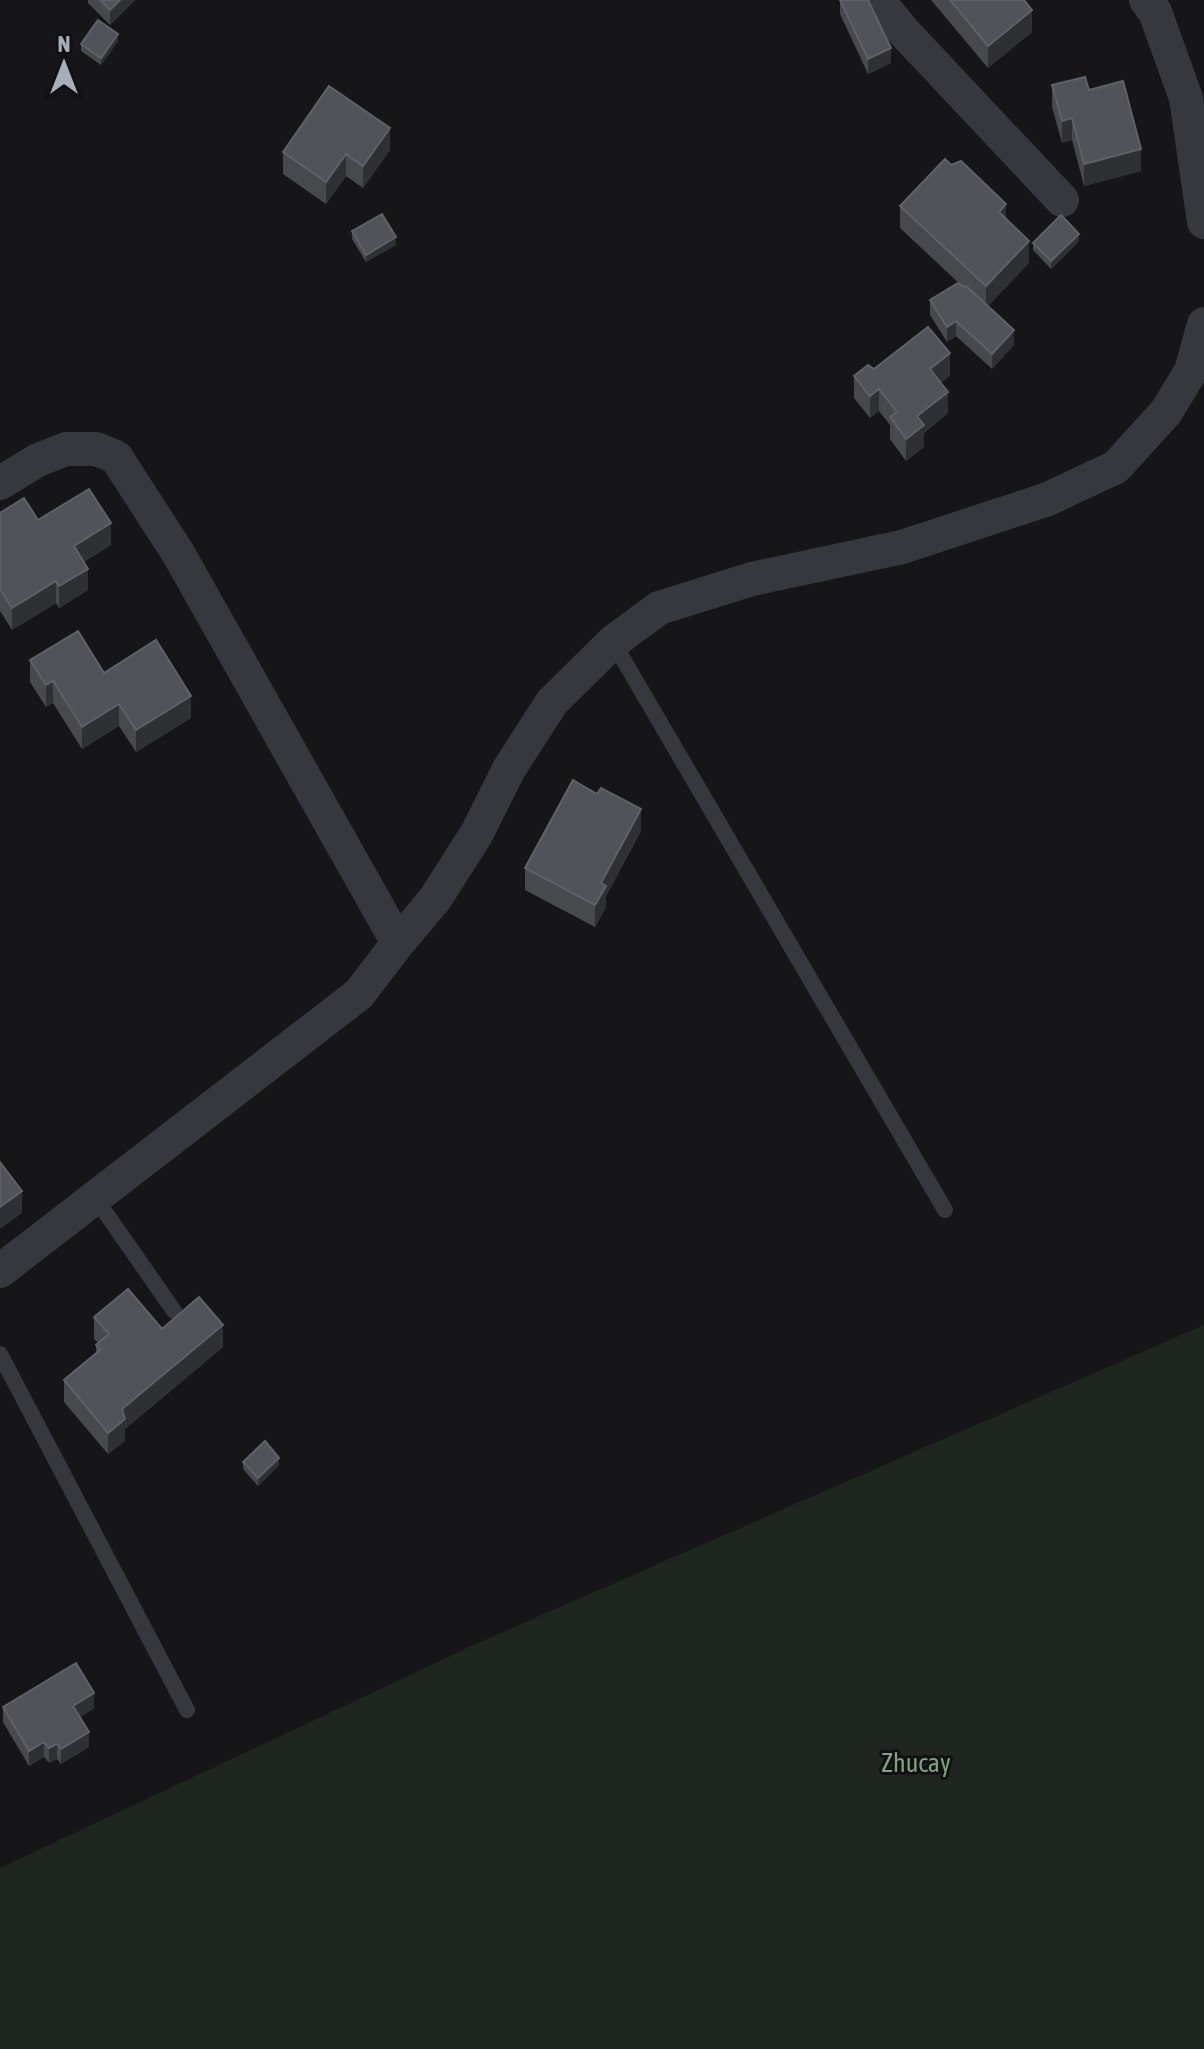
<svg xmlns="http://www.w3.org/2000/svg" width="1204" height="2049" font-family="'Asap Condensed',sans-serif">
<style>
.green{fill:#1e261f}
.lines{fill:none;stroke-linecap:round;stroke-linejoin:round}
.service{stroke:#37383d;stroke-width:16}
.minor{stroke:#37383d;stroke-width:34}
.wall{fill:#47494d}
.shaded-wall{fill:#2f3033}
.building{fill:#525359;stroke:#5f6168;stroke-width:2}
.labels{text-anchor:middle;stroke-width:6;stroke-linejoin:round;paint-order:stroke}
.park-label{font-size:26px;fill:#7fa381;stroke:#111113}
</style>
<rect width="100%" height="100%" fill="#161618"/>
<path class="green" d="M1204,1325V2049H0V1868L480,1642Z"/>
<g class="lines">
<path class="service" d="M613,642L945,1210
M96,1199L174,1311
M0,1354L187,1710"/>
<path class="minor" d="M878,0L904,32L1062,200
M1146,0L1155,12L1186,98L1204,222
M0,483L38,460L66,449H96L116,457L178,553L398,943
M0,1271L359,994L398,943L435,899L477,833L509,769L552,702L613,642L659,608L752,579L902,547L1048,499L1116,467L1166,412L1191,371L1204,324"/>
</g>
<path class="wall" d="M88,0H135L110,25L88,3Z
M840,0L891,63L868,74L840,14Z
M931,0H1024L1032,32L988,68Z
M118,41L101,65L81,51V44Z
M1052,85L1089,90L1141,171L1084,186L1072,140L1062,143L1052,107Z
M390,150L363,188L346,176L326,204L283,174V152Z
M900,206L1006,219L1029,263L988,306L1014,345L992,369L956,336L947,342L930,315V300L962,286L900,228Z
M352,231L396,245L366,262L352,239Z
M1079,241L1051,269L1033,250V243Z
M874,369L950,375L941,383L948,413L924,433V447L906,461L890,439V425L879,411L870,418L854,398V376Z
M0,513L38,520L111,545L84,562L88,590L59,608L56,603L12,630L0,611Z
M30,660L104,673L191,718L136,752L119,726L82,749L53,703L46,707L30,682Z
M641,831L606,896V907L595,927L525,890V868Z
M94,1317L162,1329L223,1347L125,1429V1441L108,1454L64,1402V1380L96,1353V1345L98,1343L94,1339Z
M243,1462L279,1465L258,1486L243,1469Z
M3,1707L94,1708L80,1717L89,1747L61,1764L57,1759L49,1763L44,1757L29,1766L3,1722Z"/>
<path class="shaded-wall" d="M120,0H135L110,25V10Z
M1032,10V32L988,68V46Z
M118,34V41L101,65V58Z
M891,48V63L868,74V59Z
M1072,118V140L1062,143V121Z
M390,128V150L363,188V166Z
M1141,149V171L1084,186V164Z
M346,154V176L326,204V182Z
M1006,204V226L999,212Z
M1079,234V241L1051,269V261Z
M396,237V245L366,262V255Z
M1029,241V263L986,308V286Z
M956,321V336L947,342V327Z
M1014,330V345L992,369V354Z
M950,353V375L930,391V369Z
M879,389V411L870,418V396Z
M948,392V413L924,433V447L906,461V439L917,416Z
M111,523V545L74,568V546Z
M88,569V590L59,608V586Z
M56,581V603L12,630V608Z
M53,681V703L46,707V685Z
M191,696V718L136,752V730Z
M119,704V726L82,749V727Z
M641,809V831L606,896V907L595,927V905L601,883Z
M22,1191V1213L0,1229V1207Z
M223,1325V1347L125,1429V1441L108,1454V1433L122,1409Z
M279,1458V1465L258,1486V1478Z
M94,1693V1708L73,1721V1706Z
M89,1732V1747L61,1764V1749Z
M44,1742V1757L29,1766V1751Z
M57,1744V1759L49,1763V1748Z"/>
<path class="building" d="M100,0H120L110,10Z
M840,0H868L891,48L868,59Z
M950,0H1024L1032,10L988,46Z
M98,20L118,34L101,58L81,44Z
M1085,77L1089,90L1123,81L1141,149L1084,164L1072,118L1062,121L1052,85Z
M329,86L390,128L363,166L346,154L326,182L283,152Z
M945,159L951,165L961,161L1006,204L999,212L1029,241L986,286L900,206Z
M382,214L396,237L366,255L352,231Z
M1061,215L1079,234L1051,261L1033,243Z
M958,283L964,287L966,286L1014,330L992,354L956,321L947,327L930,300Z
M928,327L950,353L930,369L948,392L917,416L924,425L906,439L890,417L897,412L879,389L870,396L854,376L868,365L874,369Z
M89,489L111,523L74,546L88,569L59,586L56,581L12,608L0,589V513L24,498L38,520Z
M78,631L104,673L156,640L191,696L136,730L119,704L82,727L53,681L46,685L30,660Z
M573,780L597,794L601,788L641,809L601,883L606,886L595,905L525,868Z
M0,1162L22,1191L0,1207Z
M128,1289L162,1329L199,1297L223,1325L122,1409L125,1419L108,1433L64,1380L100,1350L96,1345L109,1334L94,1317Z
M265,1441L279,1458L258,1478L243,1462Z
M76,1663L94,1693L73,1706L89,1732L61,1749L57,1744L49,1748L44,1742L29,1751L3,1707Z"/>
<g class="labels">
<g class="park-label">
<text x="916" y="1772">Zhucay</text>
</g>
</g>
<g transform="translate(64 64)" stroke="#111113" stroke-width="6" paint-order="stroke">
<path d="M0-6L14 30L0 20L-14 30Z" fill="#a8adb8"/>
<text y="-12" font-size="22" font-weight="bold" text-anchor="middle" fill="#a8adb8">N</text>
</g>
</svg>
